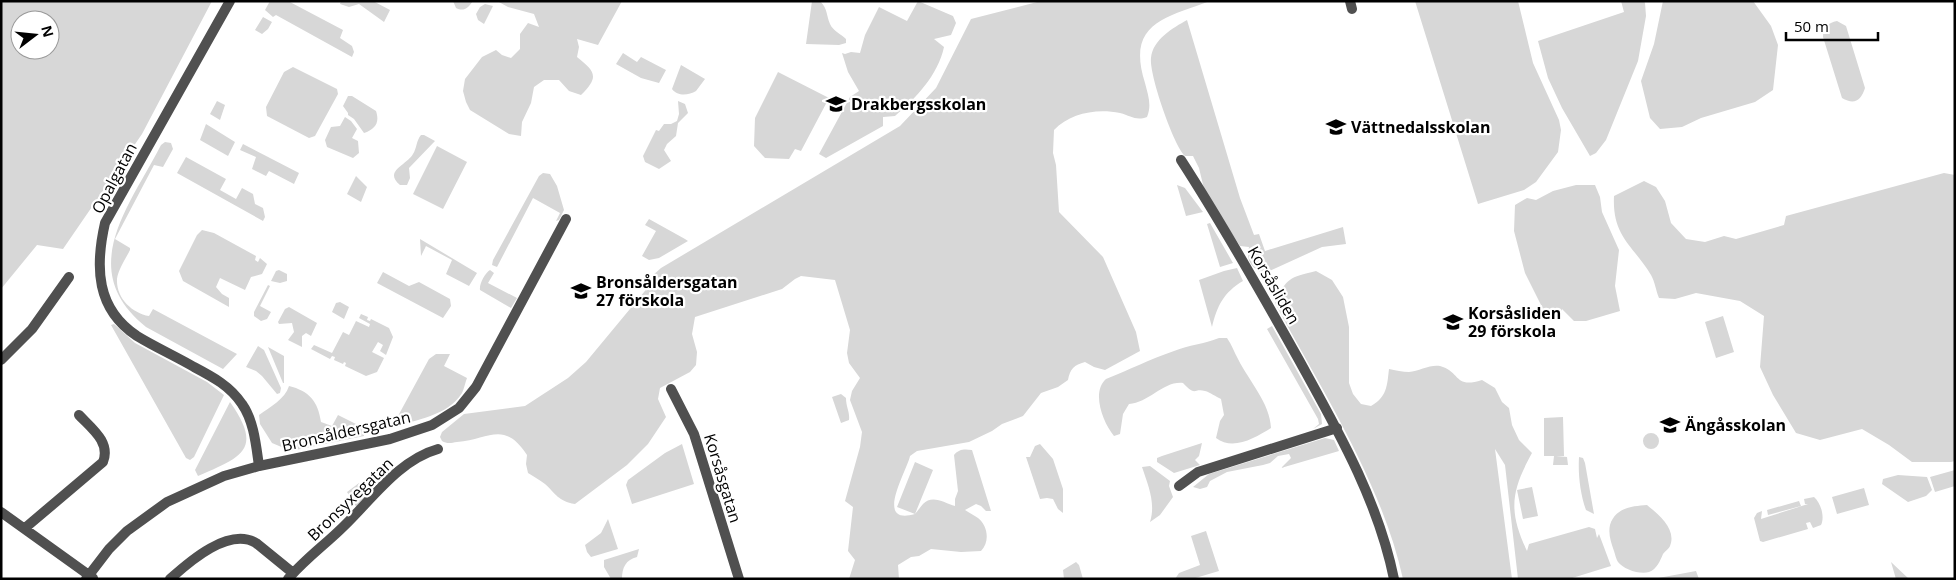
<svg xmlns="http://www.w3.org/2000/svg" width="1956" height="580" font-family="'Open Sans',sans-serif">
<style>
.green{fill:#d7d7d7;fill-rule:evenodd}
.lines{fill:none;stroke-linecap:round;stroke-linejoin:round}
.minor{stroke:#505050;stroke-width:10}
.labels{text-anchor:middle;stroke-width:4.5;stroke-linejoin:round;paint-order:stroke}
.poi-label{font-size:16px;font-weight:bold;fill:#000;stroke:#fff;text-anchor:start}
.street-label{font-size:16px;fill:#000;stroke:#fff}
</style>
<rect width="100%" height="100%" fill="#fff"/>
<path class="green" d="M1,1H212L142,134L63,249L37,245L1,289ZM20,20H50V50H20Z
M270,1H288L343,30L340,38L352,46L354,52L352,57L276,15L273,17L265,10Z
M341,1H373L390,10L384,22L359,4L349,7L340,4Z
M453,1H473C468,8 464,12 456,8Z
M497,1H622L598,45L577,39L579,47L577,57C596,72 599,77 581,95L569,91L559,80H544L534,87L531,103L522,122L521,136L509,134L470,110L466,102L463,91L465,79L482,57L496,50L502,55L511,58L520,49V34L528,23L539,27L534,14L508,7Z
M812,1H820C828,9 826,15 830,24C833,31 841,34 846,39V43L839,45L806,44Z
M918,1L953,16L956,23L951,35L934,39L944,47C938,75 916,98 895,116L883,117V126L826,158L819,154L850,97L859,91L848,72L842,53L845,54L851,52L860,53L865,35L879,7L907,21Z
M1041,1H1210C1165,18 1126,23 1145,83C1148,95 1152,105 1147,117C1136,121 1131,116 1120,113C1097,108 1070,113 1054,130L1053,153L1056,165L1059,212L1103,257L1136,332L1140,351L1105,370L1094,367L1085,362C1074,365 1070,369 1068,380L1058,387L1041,393L1023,416L1002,424L992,431L969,442L917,451L910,456C907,471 873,526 915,514L897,507L915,462L933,470L915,514C918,511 920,507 923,504C932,494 945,503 955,506V499L958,491L954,455C959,449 964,449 972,450L991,511H986L981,506L976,504L965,510C969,513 974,515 978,518C988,526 990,542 981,551L961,552L931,549L919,556L911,557L898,565L899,579H849L855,560L848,551L853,507L845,501L860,447L862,432L850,400L852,391L860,378L849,363L847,353L850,330L835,280L801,276L795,279L782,289L695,317L692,334L697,352L696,365L690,372L660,388L658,399L666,417L648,444L627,465L575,504C558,501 556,494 545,484C540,480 534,477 528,473L526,464L527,455C504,420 490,439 457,442C451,443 447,444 442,441L440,437L442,432L464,414L525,406L568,378L586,362L649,286L652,276L661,268L900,126L936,88L971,19Z
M1415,1H1518L1533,63L1559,120L1561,130L1558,152L1536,182L1524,190L1478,204Z
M1621,1H1644L1645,3L1646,16L1638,61L1606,140L1596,153L1590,156L1562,108L1548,78L1538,41L1624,12Z
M1663,1H1753L1771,26L1778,45L1773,90L1755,102L1701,118L1682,127L1660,129L1650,118L1641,81L1654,44Z
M485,4L493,6L484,24L478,20L476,14L480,7Z
M263,17L272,22L268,29L262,34L255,30Z
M1187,20L1240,198L1254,235L1259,234L1265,251L1343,227L1346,244L1322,247L1263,274C1251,266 1246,262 1249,247L1240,246L1205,193L1199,168L1193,156H1185C1173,144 1149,74 1151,58C1153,39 1173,28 1187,20Z
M1837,21L1846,26L1865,88C1861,101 1854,105 1842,98L1823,37C1823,27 1828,23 1837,21Z
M623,53L637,62L641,57L666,70L659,83L641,78L616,64Z
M681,65L705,79L696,91C689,95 678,97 672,89Z
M293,67L337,89L338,94L315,136L309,138L267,116L266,107L284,72Z
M778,72L829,98L801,151L795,149L789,159L765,158L754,146L755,118Z
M348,96H352L376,111C380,123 375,129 364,133L354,119L348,115V113L343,106Z
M217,101L225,105L220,120L210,114Z
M678,101L685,104L688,113L678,123L676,136L667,144L664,150L671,161L659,169L645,162L643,156L656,130L659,131L664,124H671L677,121L679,114Z
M345,117L351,121L357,129L352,138L358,141L359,153L353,158L327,147L325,140L331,127L340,126Z
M206,124L235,142L228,156L200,140Z
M421,135H424L435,141L409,168L410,178L407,185H400C383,171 407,165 413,154C417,148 416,141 421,135Z
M165,142L171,143L173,149L163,167L154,165L115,239L130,248V250C126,258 118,270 117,279C116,298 132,313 149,316L153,309L237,354L223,369L146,327C75,270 129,207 161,145Z
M243,144L299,173L294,184L269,171L266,176L252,169L256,157L240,150Z
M437,146L467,162L443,209L413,194Z
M186,157L226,179L220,190L236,199L242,188L253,194L255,204L263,208L265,217L263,221L177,173Z
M543,173L550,174L557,186L564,210L559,220L556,221L560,213L533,198L497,267L492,265L493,260L539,176Z
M1944,173L1955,175V461L1951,462H1912L1889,445L1862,429L1820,440L1796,433L1773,395L1760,367L1764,316L1740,301L1696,293L1675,299L1659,298C1656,291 1655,282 1651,275C1633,245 1612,237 1614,196L1644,181L1656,187L1665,201L1671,223L1686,239L1705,242L1724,236L1736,239L1784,225L1786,216Z
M356,176L367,187L361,202L347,194Z
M1177,185L1185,188L1203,212L1186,216Z
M1576,185H1595L1600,197L1602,212L1619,250L1615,286L1620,311L1586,321H1574L1562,309L1561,317L1549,321L1525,273L1514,231L1515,205L1527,198L1536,200L1553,191Z
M649,219L685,239L688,241L659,258L649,260L642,256L656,231L645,225Z
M1210,223L1233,263L1220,267L1207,224Z
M202,230L214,233L256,256L255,260L258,262L260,258L267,264L262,274L251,277L245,290L220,278L216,287L222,294L229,298V307L183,281L179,271L197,235Z
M420,239L477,273L469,286L446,274L452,260L426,246L421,256Z
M1237,268L1243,281C1224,292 1217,306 1212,327L1199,280L1224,271Z
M279,270L287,274V281L280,283L271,281L276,271Z
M490,270L494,273L488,283L517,298L511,308L480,290C479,284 485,273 490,270Z
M1316,271L1332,280L1343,297L1349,327V383L1353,394L1361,404L1371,406C1387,397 1387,386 1389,369C1395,370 1403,372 1409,372C1419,371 1431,364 1440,366C1461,372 1454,389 1482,380L1495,388L1502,402L1509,408L1512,425L1519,440L1532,453C1511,491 1508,511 1527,551L1529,544L1589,527L1595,529L1597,538L1599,534L1611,566L1569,579H1518L1505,465L1495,449L1512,579H1403C1382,483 1321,389 1275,303C1287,277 1289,278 1316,271Z
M383,272L409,286L419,282L450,299L451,306L443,318L377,283Z
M268,285L270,286L260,306L271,312L267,319L261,321L254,316V312Z
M340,302L349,307L344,319L332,312L336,303Z
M289,307L317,323L311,336L306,333L302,336V347L288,340L294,332L292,323L279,324L278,322L285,309Z
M361,314L368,317L367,320L370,321L371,319L389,328L393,337L386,355L380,351L383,345L378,342L372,352L384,358L377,372L366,376L345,366L346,363L344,362L343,364L334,360L335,357L332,356L330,359L311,349L314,345L332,353L343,332L349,335L356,321L369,327L370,324L359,318Z
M1723,316L1734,352L1716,358L1705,322Z
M114,324L135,343L207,382L224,395L194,457L190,460L186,458L111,325Z
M1272,326L1321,414L1322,424L1313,429L1319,424L1318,419L1267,329Z
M1219,338H1227C1232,345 1234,352 1238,359C1249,381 1270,403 1271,428C1255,438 1233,451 1216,438L1220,421L1224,415L1221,399C1216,397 1210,392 1205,391C1193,388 1196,397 1183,383C1163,381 1149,403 1129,404L1123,414L1120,434L1114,436C1103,423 1091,392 1106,379C1129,370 1150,359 1174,351C1189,345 1204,344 1219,338Z
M258,346L264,350L281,388L280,393L277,394L262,376L256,371L246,367Z
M268,347L284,356V383H283Z
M436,354H450L444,366L467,378C465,383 464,389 462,393C448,416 415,420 392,427L429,359Z
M289,386C309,391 318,401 321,422L332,426L338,415L364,428V436L291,451L272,443L260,424L259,415C270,407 285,399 289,386Z
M841,394L846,398C846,407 850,412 849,420L841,423L832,397Z
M230,402C264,450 241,457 198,476L195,470Z
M1563,417L1564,456H1556L1567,457L1568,465H1553L1554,456H1544V418Z
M1643 441a8 8 0 1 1 16 0a8 8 0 1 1-16 0Z
M1325,438L1334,440L1339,451L1281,468L1291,458L1289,454L1278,456L1270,463L1263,465L1227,472L1210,481L1207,487L1200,489L1193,487L1209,474Z
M1202,443L1199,456L1195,460L1200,465L1174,473L1157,462V458L1162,456Z
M682,444L694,484L632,504L626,485L628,480L665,453Z
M1040,444L1053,459L1063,489V513L1058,509L1053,499L1047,498L1040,499L1026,457H1030L1035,446Z
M1579,457L1583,458L1585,463L1594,514L1586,510C1580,493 1578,474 1579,457Z
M1150,466L1170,481L1169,486L1173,497L1160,515L1150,522C1156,503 1148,485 1142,467Z
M1955,470V486L1935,492L1930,477Z
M1898,475L1927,477L1932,490L1926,496L1908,502L1882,484L1883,479Z
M359,483L372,494L357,508L347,492Z
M1532,487L1538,516L1523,519L1517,490Z
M1864,488L1869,505L1837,514L1832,497Z
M1814,497C1821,503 1825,517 1821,525L1813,528L1810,522L1806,523L1808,529L1763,542L1760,541L1754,518L1757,513L1762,511L1761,519L1808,504H1805L1804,499Z
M1799,501L1801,506L1768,515L1767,510Z
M1647,505C1658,514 1677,529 1670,546C1669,549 1665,551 1663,554C1660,561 1657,569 1649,572C1640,575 1623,569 1618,562C1616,559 1615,554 1614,551C1611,542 1608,534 1610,525C1615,508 1632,506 1647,505Z
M608,519L618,549L591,557L587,552L585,545L601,533Z
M1206,531L1219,571L1192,579H1175L1179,573L1200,565L1191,536Z
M639,549L637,557C626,560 622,567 622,579H611L604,567V560Z
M1076,562L1079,565L1083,579H1064L1063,570Z
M1891,562L1909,579H1896Z
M1696,571L1699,579H1653Z"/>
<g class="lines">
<path class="minor" d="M230,1L105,223C95,267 96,309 137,336C155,347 175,356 194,367C213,377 230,386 242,404C254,421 256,445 259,466
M1350,1L1352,9
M1181,160C1223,225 1261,292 1299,360C1337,429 1378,500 1394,579
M1,360L32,329L69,277
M671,389L694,434L739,579
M1179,486L1198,472L1337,428
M1,512L93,578
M25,528L103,462C111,442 91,428 79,415
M86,579L109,549L127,531L167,502L224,476L259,466L390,439L432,425L459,408L476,387L566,219
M170,579C190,561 229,527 256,543L293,573
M288,579C305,559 326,544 344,526C372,499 399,460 438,449"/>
</g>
<defs>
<symbol id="school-bare" viewBox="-9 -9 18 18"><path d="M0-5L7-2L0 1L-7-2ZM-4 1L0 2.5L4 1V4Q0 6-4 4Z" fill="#000" stroke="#fff" stroke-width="2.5" paint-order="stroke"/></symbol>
</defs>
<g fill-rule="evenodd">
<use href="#school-bare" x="822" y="90" width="28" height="28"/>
<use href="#school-bare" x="1322" y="113" width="28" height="28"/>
<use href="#school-bare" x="567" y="277" width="28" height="28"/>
<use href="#school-bare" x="1439" y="308" width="28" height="28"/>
<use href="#school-bare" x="1656" y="411" width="28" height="28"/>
</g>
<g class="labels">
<g class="poi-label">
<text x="851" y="110">Drakbergsskolan</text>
<text x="1351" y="133">Vättnedalsskolan</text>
<text x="596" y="288">Bronsåldersgatan<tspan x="596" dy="18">27 förskola</tspan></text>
<text x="1468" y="319">Korsåsliden<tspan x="1468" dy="18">29 förskola</tspan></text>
<text x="1685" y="431">Ängåsskolan</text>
</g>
<g class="street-label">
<text transform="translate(114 178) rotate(-62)" y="6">Opalgatan</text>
<text transform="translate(1274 285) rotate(60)" y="6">Korsåsliden</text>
<text transform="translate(346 431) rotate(-13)" y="6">Bronsåldersgatan</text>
<text transform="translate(723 478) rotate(73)" y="6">Korsåsgatan</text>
<text transform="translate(350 499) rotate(-44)" y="6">Bronsyxegatan</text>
</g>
</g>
<rect width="1956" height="580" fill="none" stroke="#000000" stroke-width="5"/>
<g transform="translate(35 35) rotate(74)"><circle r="24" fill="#ffffff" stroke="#999999"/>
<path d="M0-4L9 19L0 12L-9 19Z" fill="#000000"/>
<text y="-8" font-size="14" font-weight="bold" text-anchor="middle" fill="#000000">N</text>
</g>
<path d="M1786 32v8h92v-8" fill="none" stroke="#000000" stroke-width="2.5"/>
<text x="1794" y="32" font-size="15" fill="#000000" stroke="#ffffff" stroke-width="4" paint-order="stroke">50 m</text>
</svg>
